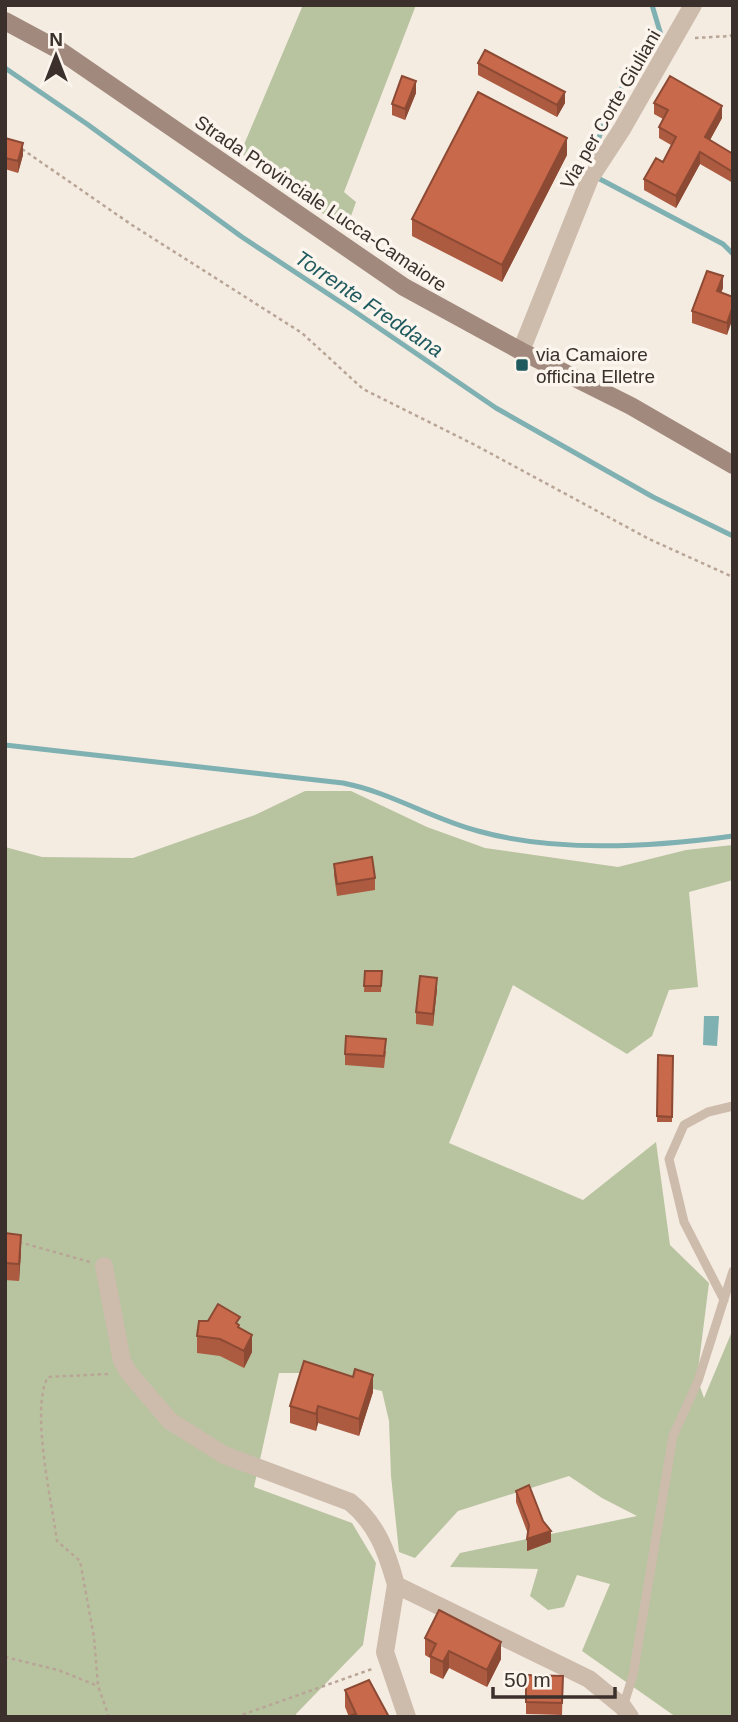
<svg xmlns="http://www.w3.org/2000/svg" width="738" height="1722" font-family="Arial,sans-serif">
<style>
.green{fill:#b8c4a0}
.water{fill:#7fb0b2}
.lines{fill:none;stroke-linecap:round;stroke-linejoin:round}
.stream{stroke:#7fb0b2;stroke-width:5}
.path{stroke:#b9a596;stroke-width:2.5;stroke-dasharray:3.5 3.5;stroke-linecap:butt}
.lane{stroke:#cdbbac;stroke-width:9}
.street{stroke:#cdbbac;stroke-width:18}
.secondary{stroke:#a18a7d;stroke-width:18}
.wall{fill:#ac5a40}
.shaded-wall{fill:#8c4a34}
.building{fill:#c8694b;stroke:#8c4a34;stroke-width:2}
.poi-dot{fill:#1f5a5e;stroke:#fbf5ee;stroke-width:2.5}
.labels{text-anchor:middle;stroke-width:7;stroke-linejoin:round;paint-order:stroke}
.street-label{font-size:19px;fill:#3b302b;stroke:#fbf5ee}
.poi-label{font-size:19px;fill:#3b302b;stroke:#fbf5ee;text-anchor:start}
.water-label{font-size:21px;font-style:italic;fill:#1f5a5e;stroke:#fbf5ee}
</style>
<rect width="100%" height="100%" fill="#f4ebe1"/>
<path class="green" d="M303,5H416L344,192L356,202L346,230L240,154Z
M305,791H351L427,827L485,848L618,867L686,850L733,845V880L689,892L698,987L669,990L652,1036L627,1054L513,985L449,1143L583,1200L656,1142L670,1245L709,1283L697,1378L704,1398L733,1329V1717H676L582,1651L610,1584L577,1575L564,1607L548,1610L530,1596L538,1569L450,1567L460,1553L637,1516L602,1498L569,1476L458,1511L415,1558L399,1552L391,1476L389,1421L382,1391L301,1373H279L254,1487L352,1523L376,1563L363,1645L296,1714L297,1717H5V847L42,857L133,858L255,815Z"/>
<path class="water" d="M704,1016H719L717,1046L703,1045Z"/>
<g class="lines">
<path class="stream" d="M5,68L87,124L242,237L354,311L496,408L653,497L733,536
M591,160L612,101L661,35L652,5
M596,177L723,244L733,254
M5,745L343,783C390,792 432,819 478,831C556,853 653,847 733,836"/>
<path class="path" d="M695,38L730,36L733,34
M22,149L132,225L302,333L363,389L475,445L649,539L733,577
M19,1242L90,1262
M108,1374L48,1377C30,1408 52,1503 57,1541L80,1561L94,1637L98,1686L109,1717
M5,1657L58,1670L98,1686
M236,1717L372,1669"/>
<path class="lane" d="M724,1300L684,1222L669,1159L684,1125L708,1112L733,1106
M623,1707L633,1675L673,1436L698,1381L733,1271"/>
<path class="street" d="M521,351L590,178L622,129L693,5
M104,1266L122,1361L129,1373L170,1421L224,1455L350,1502C377,1524 387,1552 396,1585L589,1679L623,1707L630,1717
M396,1585L385,1652L407,1717"/>
<path class="secondary" d="M5,21L59,50L404,287L521,351L631,406L733,465"/>
</g>
<path class="wall" d="M478,63L565,103L557,117L478,75Z
M416,93L405,120L392,115V104Z
M654,103L722,118L710,140L733,154V183L700,164L676,208L644,190V179L663,162L671,145L659,138V127L663,119L654,114Z
M5,138L23,155L18,173L5,169Z
M567,155L502,282L412,236V219Z
M723,288L721,293L733,297L727,335L692,323V311Z
M334,864L375,878V890L337,896L334,875Z
M365,971H382L381,992H364Z
M437,989L433,1026L416,1024V1012Z
M386,1051L384,1068L345,1065V1054Z
M658,1055L673,1056L672,1122H657Z
M733,1059V1079L731,1077V1060Z
M5,1233L21,1252L19,1281L5,1280Z
M208,1321L240,1329L252,1352L244,1368L220,1356L197,1353V1336Z
M373,1392L359,1436L318,1423L316,1431L290,1423V1406Z
M516,1491L551,1542L527,1551L528,1534L516,1502Z
M425,1638L501,1659L487,1687L449,1668L443,1679L430,1673V1658L425,1655Z
M526,1675L563,1676L562,1715L526,1714Z
M345,1690L389,1717H349L345,1707Z"/>
<path class="shaded-wall" d="M416,81V93L405,120V109Z
M565,92V103L557,117V105Z
M722,106V118L705,149V137Z
M567,138V155L502,282V265Z
M23,143V155L18,173V161Z
M700,152V164L676,208V196Z
M723,276V288L717,303V291Z
M733,306V318L727,335V323Z
M437,978V989L433,1026V1014Z
M21,1235V1252L19,1281V1264Z
M252,1335V1352L244,1368V1351Z
M373,1375V1392L359,1436V1419Z
M318,1406V1423L316,1431V1414Z
M551,1531V1542L527,1551V1539Z
M501,1642V1659L487,1687V1670Z
M449,1651V1668L443,1679V1662Z"/>
<path class="building" d="M485,50L565,92L557,105L478,63Z
M402,76L416,81L405,109L392,104Z
M670,76L722,106L705,137L733,154V172L700,152L676,196L644,179L656,158L663,162L676,137L659,127L668,110L654,103Z
M478,92L567,138L502,265L412,219Z
M5,138L23,143L18,161L5,158Z
M707,271L723,276L717,291L733,297V306L727,323L692,311Z
M372,857L375,878L337,884L334,864Z
M365,971H382L381,986H364Z
M420,976L437,978L433,1014L416,1012Z
M346,1036L386,1039L384,1056L345,1054Z
M658,1055L673,1056L672,1117L657,1116Z
M5,1233L21,1235L19,1264L5,1263Z
M218,1304L240,1317L236,1323L239,1325L238,1327L252,1335L244,1351L220,1339L197,1336L199,1321H208Z
M304,1361L353,1377L355,1369L373,1375L359,1419L318,1406L316,1414L290,1406Z
M529,1485L543,1521L551,1531L527,1539L529,1525L516,1491Z
M439,1610L501,1642L487,1670L449,1651L443,1662L430,1656L436,1644L425,1638Z
M526,1675L563,1676L562,1703L526,1702Z
M369,1680L389,1717H353L352,1715L356,1714L345,1690Z"/>
<rect class="poi-dot" x="515" y="358" width="14" height="14" rx="3.5"/>
<g class="labels">
<g class="street-label">
<text transform="translate(610 109) rotate(-60)" y="7">Via per Corte Giuliani</text>
<text transform="translate(321 203) rotate(34)" y="7">Strada Provinciale Lucca-Camaiore</text>
</g>
<g class="poi-label">
<text x="536" y="361">via Camaiore<tspan x="536" dy="22">officina Elletre</tspan></text>
</g>
<g class="water-label">
<text transform="translate(369 304) rotate(34)" y="7">Torrente Freddana</text>
</g>
</g>
<rect width="738" height="1722" fill="none" stroke="#3b302b" stroke-width="14"/>
<g transform="translate(56 56)" stroke="#fbf5ee" stroke-width="5" paint-order="stroke">
<path d="M0-5L12 26L0 18L-12 26Z" fill="#3b302b"/>
<text y="-10" font-size="19" font-weight="bold" text-anchor="middle" fill="#3b302b">N</text>
</g>
<path d="M493 1687v10h122v-10" fill="none" stroke="#3b302b" stroke-width="3.5"/>
<text x="504" y="1687" font-size="21" fill="#3b302b" stroke="#fbf5ee" stroke-width="5" paint-order="stroke">50 m</text>
</svg>
